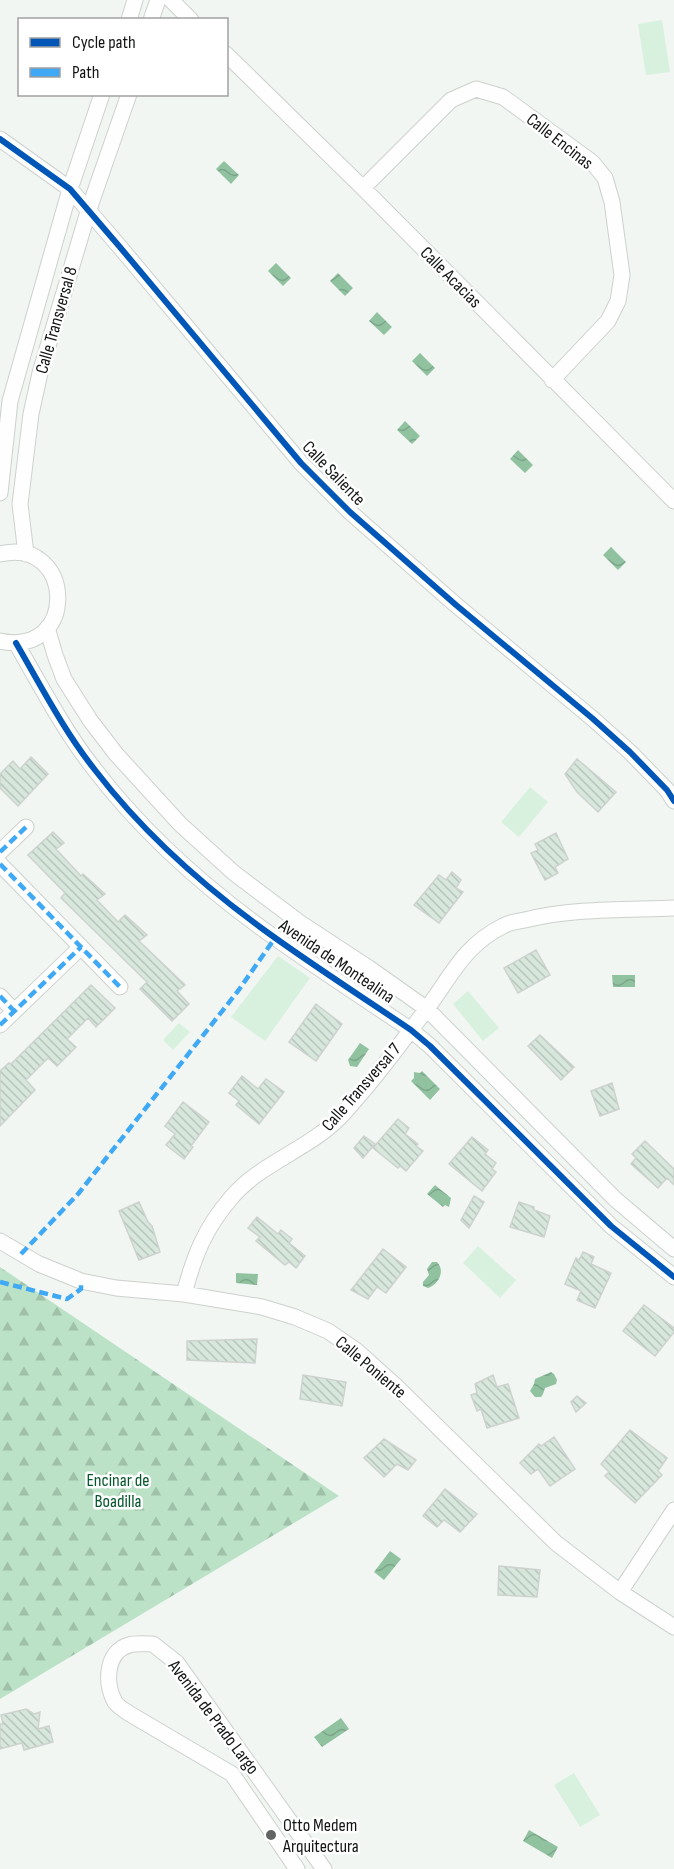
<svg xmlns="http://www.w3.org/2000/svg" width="674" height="1869" font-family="'Sofia Sans Condensed',sans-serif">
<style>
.forest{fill:url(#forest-firs)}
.garden{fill:#d7f1de}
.water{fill:url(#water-waves)}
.building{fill:url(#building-back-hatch);stroke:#ced2cf;stroke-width:1.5}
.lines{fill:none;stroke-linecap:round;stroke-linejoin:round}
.minor-casing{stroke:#cdd1ce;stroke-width:17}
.minor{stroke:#fdfefd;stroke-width:15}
.quiet{stroke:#3fa9f5;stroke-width:4.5;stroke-dasharray:9 4.5;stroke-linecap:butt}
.cycleway-casing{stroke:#fff;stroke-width:10}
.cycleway{stroke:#0057b8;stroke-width:6}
.poi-dot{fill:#616462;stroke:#fff;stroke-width:2}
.labels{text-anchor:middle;stroke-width:5;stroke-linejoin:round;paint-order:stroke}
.street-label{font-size:18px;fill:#131514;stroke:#fff}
.park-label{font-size:18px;fill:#04572b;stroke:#fff}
.poi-label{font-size:18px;fill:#131514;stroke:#fff;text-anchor:start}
</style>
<defs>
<pattern id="forest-firs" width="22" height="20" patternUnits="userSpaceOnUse" patternTransform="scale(1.5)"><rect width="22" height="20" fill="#bbe2c6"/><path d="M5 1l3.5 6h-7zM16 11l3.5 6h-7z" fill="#a0c1a9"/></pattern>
<pattern id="water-waves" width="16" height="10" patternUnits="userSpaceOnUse" patternTransform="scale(1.5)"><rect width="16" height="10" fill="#91c2a0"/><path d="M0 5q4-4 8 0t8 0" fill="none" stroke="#7ca689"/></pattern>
<pattern id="building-back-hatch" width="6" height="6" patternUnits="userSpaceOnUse" patternTransform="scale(1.5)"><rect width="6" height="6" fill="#d7e7dc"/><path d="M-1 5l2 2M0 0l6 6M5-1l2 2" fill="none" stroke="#b8c5bc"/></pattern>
</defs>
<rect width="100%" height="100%" fill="#f1f6f3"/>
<path class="forest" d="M0,1267L339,1496L0,1699Z"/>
<path class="garden" d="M662,20L670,72L646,75L638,24Z
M530,787L548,802L519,837L501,822Z
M278,956L310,978L265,1041L231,1017Z
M468,991L499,1028L483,1041L453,1004Z
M179,1023L190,1032L173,1050L163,1040Z
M478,1246L516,1280L500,1298L463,1263Z
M574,1773L600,1815L580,1827L554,1785Z"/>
<path class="water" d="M224,161L239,175L231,184L216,169Z
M276,263L291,278L283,286L268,271Z
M338,273L353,288L345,296L330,281Z
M377,312L392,327L384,335L369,321Z
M420,353L435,368L427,376L412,361Z
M405,421L420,436L412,444L397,430Z
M518,450L533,465L525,473L510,459Z
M611,547L626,562L618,570L603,555Z
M612,975H635V987H613Z
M360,1043L369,1049L357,1067L350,1066L348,1060Z
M422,1071L440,1089L430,1100L411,1081L414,1078V1072L420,1073Z
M435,1185L451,1198L449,1207L445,1205L443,1207L427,1194Z
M432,1262H437C446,1271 438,1285 428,1288L423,1286V1282L429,1275L427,1269Z
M236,1273L258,1274L257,1285L236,1283Z
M551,1372L554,1374L557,1380L556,1384L545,1388L543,1394L541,1397H535L530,1391L534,1384L535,1379Z
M390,1551L401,1559L384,1580L374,1572Z
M341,1718L349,1729L322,1747L314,1737Z
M529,1830L558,1847L552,1858L523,1841Z"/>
<path class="building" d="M31,757L48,774L18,806L0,788V774L13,761L20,769Z
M577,759L616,792L598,812L577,792L565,774Z
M53,832L64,843L56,849L81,876L83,874L105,894L97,900L118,922L125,915L147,935L139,941L185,985L177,991L189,1004L172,1021L140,989L147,982L61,898L65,893L28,855Z
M556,833L568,859L555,867L558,873L545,880L531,853L538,850L535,844Z
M452,872L461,880L456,888L463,892L439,923L414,905L439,875L446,880Z
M536,950L550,975L518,993L504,968Z
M91,985L115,1008L96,1027L88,1018L67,1039L76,1047L57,1066L48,1058L26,1080L35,1090L0,1126V1071L9,1063L11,1064Z
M316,1004L342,1024L316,1061L289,1042Z
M540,1035L574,1067L561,1080L528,1046Z
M242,1076L258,1089L266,1079L284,1092L259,1124L236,1105L239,1101L229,1093Z
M612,1083L619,1109L600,1116L591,1091Z
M183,1102L209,1122L191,1146L193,1147L184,1159L166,1145L175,1134L165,1126Z
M398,1119L409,1128L405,1134L418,1144L416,1146L423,1151L406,1171L400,1166L398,1168L373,1148Z
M364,1136L375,1144L363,1158L354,1148Z
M472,1137L488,1150L485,1154L496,1163L492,1169L496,1172L482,1191L449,1164Z
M645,1141L674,1169V1185L667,1178L658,1188L631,1164L636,1158L632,1154Z
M474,1196L484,1202L469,1228L461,1220Z
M139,1202L148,1222L152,1226L160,1252L139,1260L119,1211Z
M519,1202L534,1207V1210L550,1216L544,1237L510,1227Z
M257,1217L278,1234L281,1230L292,1239L289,1243L305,1256L296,1268L289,1262L285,1265L256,1241L260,1237L248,1228Z
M383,1249L406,1267L386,1293L377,1287L368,1299L351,1290Z
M583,1252L594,1257L591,1264L611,1273L595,1308L577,1300L581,1291L565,1284L576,1258L579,1260Z
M644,1305L674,1328V1332L655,1356L623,1331Z
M257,1339L255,1363L187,1360V1341Z
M303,1375L346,1382L342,1406L300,1399Z
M493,1375L497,1387L508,1384L519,1418L487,1428L481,1409L477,1411L471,1395L477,1393L475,1384Z
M577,1396L586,1403L576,1412L571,1402Z
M630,1430L667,1458L658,1471L662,1475L635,1503L605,1476L609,1472L601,1464Z
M554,1437L575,1469L550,1486L538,1469L531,1474L520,1463L539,1444L541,1446Z
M384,1439L416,1460L408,1470L397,1464L384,1477L364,1458Z
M445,1489L477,1514L460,1532L444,1520L437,1527L423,1516Z
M499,1566L540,1570L537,1597L498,1595Z
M26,1709L34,1714L40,1712L38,1729L49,1726L53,1742L24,1750L22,1743L0,1749V1724H3L1,1715Z"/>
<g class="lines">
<defs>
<path id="minor" d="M171,0L191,20
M129,20L135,0
M151,20L158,0
M226,54L363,188L674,501
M0,139L70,189L119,246L301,463L350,512L456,605L592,718L630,752L667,790L674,801
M363,188L451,100L476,89L503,97L592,162L605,178L612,202L622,275L618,301L608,321L552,380
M0,493L10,401L70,189L102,94
M0,554C75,536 79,658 0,641
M26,554L20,504L31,414L40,373L88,212L129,94
M47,628L55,655L64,679L90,720L116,754L180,824L234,873L299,922L369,968L427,1009L615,1199L674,1249
M16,643C41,686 64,731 95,770C141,830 200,883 260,927C309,963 361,996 411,1030L430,1046L611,1226L674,1277
M0,852L26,827
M0,864L120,987
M0,996L14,1011
M0,1025L81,947
M0,1241L39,1264L81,1281L116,1288L184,1294L262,1307L295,1317L328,1331L357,1351L396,1386L556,1543L620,1592L674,1627
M184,1294C194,1256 205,1228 231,1198C261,1162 311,1149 343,1114C373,1081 399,1046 425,1011C451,977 463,946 503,926C510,922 518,921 525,920C573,908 625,910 674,908
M620,1592L674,1510
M297,1869L232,1774L130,1714C126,1711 118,1707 115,1702C105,1684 105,1652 129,1645C136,1643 145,1644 153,1644L177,1663L324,1869"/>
</defs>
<use href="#minor" class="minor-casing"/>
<use href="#minor" class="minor"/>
<path class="quiet" d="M0,852L26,827
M0,864L120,987
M0,996L14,1011
M0,1025L81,947
M21,1254L78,1194L238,991L275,938
M0,1282L67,1299L81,1289V1281"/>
<defs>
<path id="cycleway" d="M0,139L70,189L119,246L301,463L350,512L456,605L592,718L630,752L667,790L674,801
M16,643C41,686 64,731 95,770C141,830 200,883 260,927C309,963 361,996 411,1030L430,1046L611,1226L674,1277"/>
</defs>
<use href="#cycleway" class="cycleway-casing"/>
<use href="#cycleway" class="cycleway"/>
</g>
<circle class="poi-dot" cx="271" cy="1835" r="6"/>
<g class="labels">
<g class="street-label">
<text transform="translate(560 141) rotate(38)" y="6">Calle Encinas</text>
<text transform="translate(451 277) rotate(45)" y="6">Calle Acacias</text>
<text transform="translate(56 320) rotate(-74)" y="6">Calle Transversal 8</text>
<text transform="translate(334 473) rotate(46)" y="6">Calle Saliente</text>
<text transform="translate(337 961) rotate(34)" y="6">Avenida de Montealina</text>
<text transform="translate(361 1087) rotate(-49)" y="6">Calle Transversal 7</text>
<text transform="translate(371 1367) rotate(40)" y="6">Calle Poniente</text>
<text transform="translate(214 1717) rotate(53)" y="6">Avenida de Prado Largo</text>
</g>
<g class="park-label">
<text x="118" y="1486">Encinar de<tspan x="118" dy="21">Boadilla</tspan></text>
</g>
<g class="poi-label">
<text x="283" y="1831">Otto Medem<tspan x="283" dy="21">Arquitectura</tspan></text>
</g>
</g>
<rect x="18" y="18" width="210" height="78" fill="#ffffff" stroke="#a1a1a1" stroke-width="1.5"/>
<rect x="30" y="38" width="30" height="9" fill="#0057b8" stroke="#a1a1a1" stroke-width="1.5"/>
<text x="72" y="48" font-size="18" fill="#131514">Cycle path</text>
<rect x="30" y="68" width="30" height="9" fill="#3fa9f5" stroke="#a1a1a1" stroke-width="1.5"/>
<text x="72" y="78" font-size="18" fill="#131514">Path</text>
</svg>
